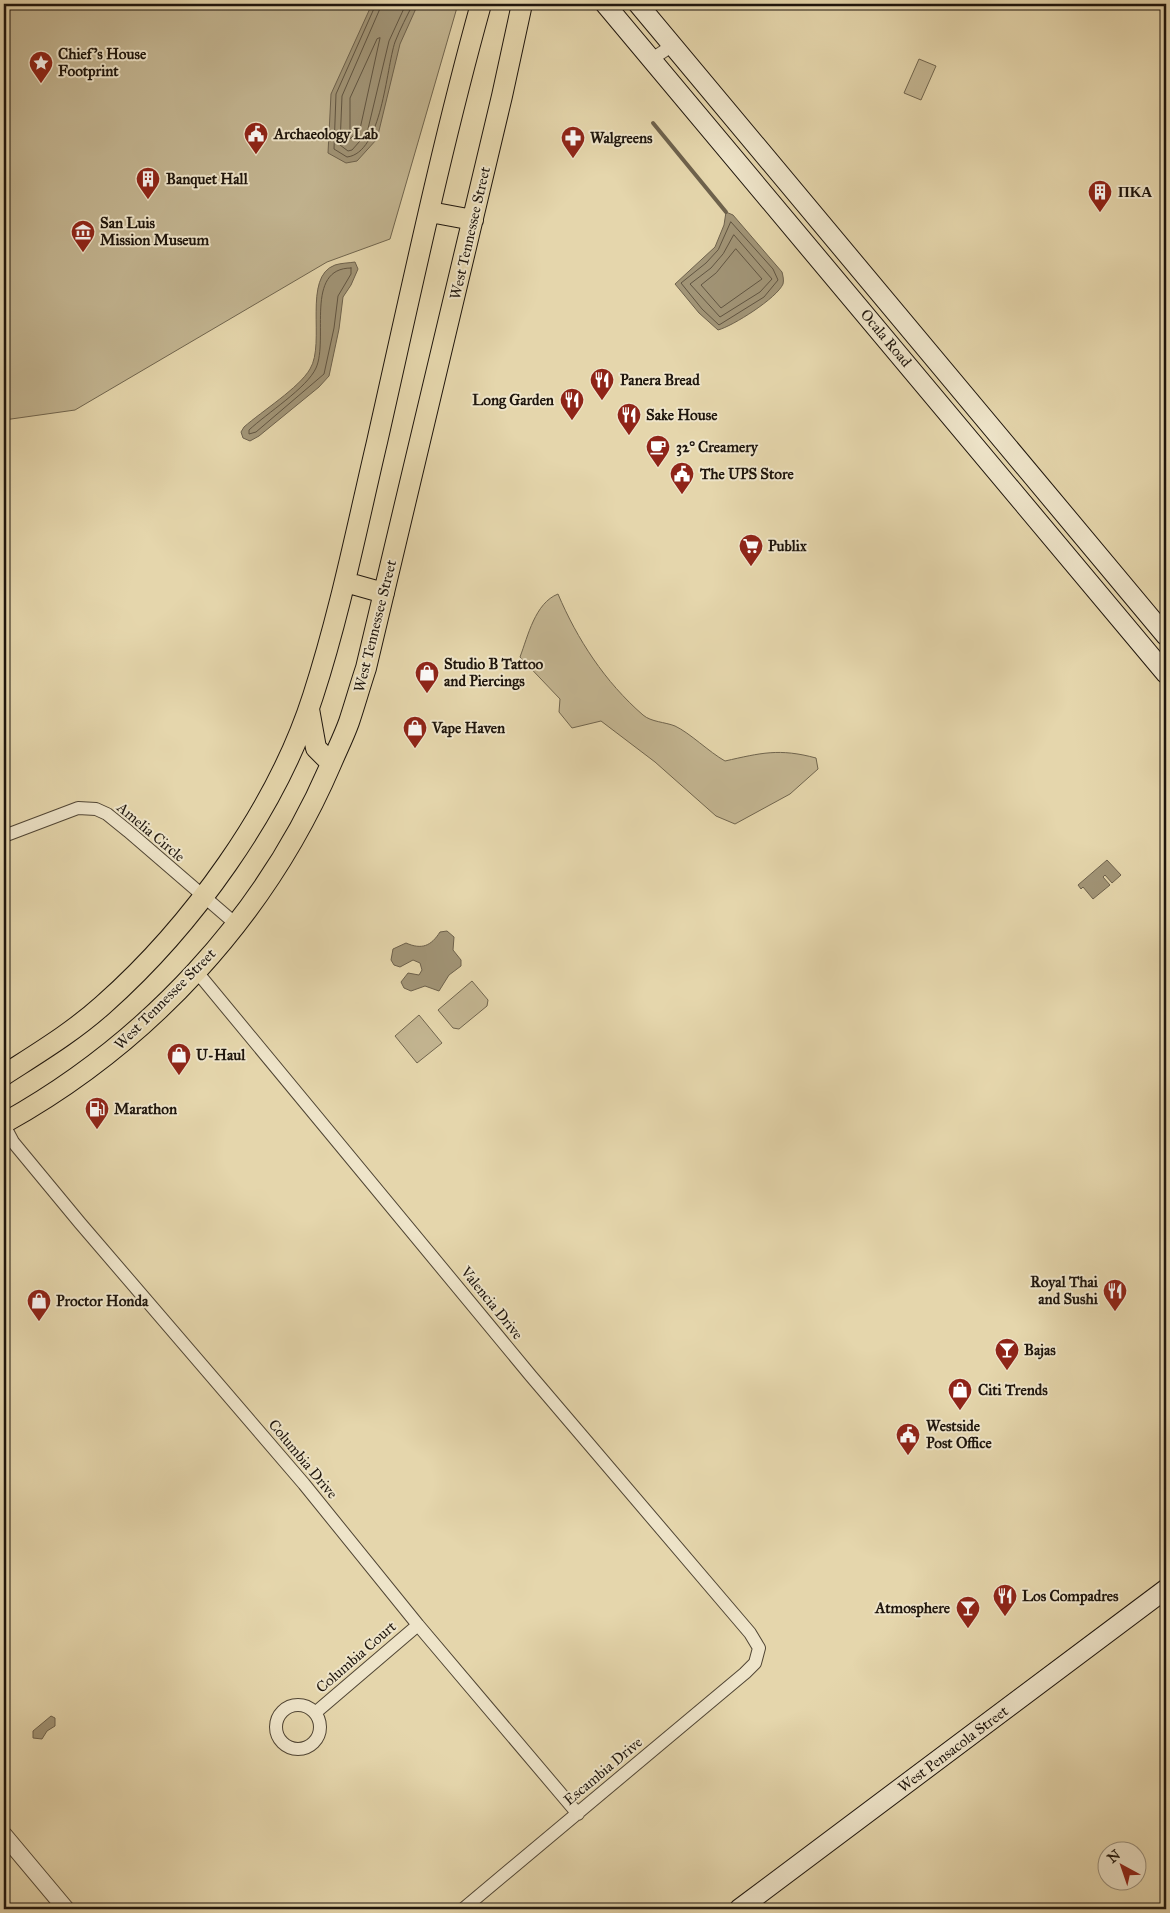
<svg xmlns="http://www.w3.org/2000/svg" width="1170" height="1913" font-family="'IM FELL Great Primer',serif">
<style>
.green{fill:#c3b591;stroke:#70654e}
.water{fill:#a19476;stroke:#6d614c}
.lines{fill:none;stroke-linecap:round;stroke-linejoin:round}
.shore{stroke:#605441;stroke-width:1}
.stream{stroke:#6d614c;stroke-width:4}
.minor-casing{stroke:#504534;stroke-width:14}
.tertiary-casing{stroke:#504534;stroke-width:18}
.secondary-casing{stroke:#1e150c;stroke-width:21}
.primary-casing{stroke:#1e150c;stroke-width:22}
.minor{stroke:#eee4c9;stroke-width:12}
.tertiary{stroke:#eee4c9;stroke-width:16}
.secondary{stroke:#eee4c9;stroke-width:19}
.primary{stroke:#e5d6ac;stroke-width:20}
.labels{text-anchor:middle;stroke-width:4;stroke-linejoin:round;paint-order:stroke}
.poi-label{font-size:15px;font-weight:bold;fill:#1e150c;stroke:#eee4c9;text-anchor:start}
.street-label{font-size:15px;fill:#1e150c;stroke:#eee4c9}
</style>
<rect width="100%" height="100%" fill="#e5d6ac"/>
<filter id="stains"><feTurbulence type="fractalNoise" baseFrequency=".004" numOctaves="4"/><feColorMatrix values="0 0 0 0 .2 0 0 0 0 .09 0 0 0 0 .02 0 0 0 .5 -.17"/></filter>
<radialGradient id="worn" r=".72"><stop offset=".6" stop-color="#630" stop-opacity="0"/><stop offset="1" stop-color="#630" stop-opacity=".3"/></radialGradient>
<path class="green" d="M4,4H458L390,239L327,262L75,410L4,420Z
M919,59L936,66L921,100L904,93Z
M558,594C577,639 605,682 643,715C651,722 665,722 675,726C690,733 709,752 725,761C761,753 779,748 816,758L818,769L790,794L735,824L716,816L655,762L601,721L572,728L559,712L560,699L520,657C528,636 535,603 558,594Z
M472,981L488,1000L487,1006L459,1029L453,1028L438,1010Z
M419,1015L442,1043L417,1063L395,1036Z"/>
<path class="water" d="M372,4H418L400,44L377,139L357,161L346,163L328,153L331,94Z
M726,212L733,215L782,272C783,276 784,280 783,284C777,298 733,326 718,330L699,313L675,284L715,247L724,225Z
M355,262L358,269L351,285L343,297L339,329L329,376L319,387L259,436L250,441L243,438L241,432L244,427C262,411 299,388 310,369C326,343 302,277 335,265C341,263 349,263 355,262Z
M1107,860L1121,875L1112,883L1105,875L1103,877L1110,885L1093,899L1083,887L1081,889L1078,885Z
M447,931L454,937L453,950L461,960V966L449,975L439,991L425,986L411,991L404,988L401,982L408,973L419,975L422,970L420,963L413,960L400,967L394,965L391,960L393,949L406,943C422,950 431,946 440,932Z
M51,1716L55,1718V1726L47,1731L42,1739L33,1738V1731Z"/>
<g class="lines">
<path class="shore" d="M376,4L336,94L334,149L347,157C382,153 386,69 395,42C400,29 407,16 413,4
M382,4L342,96L340,145L348,151L352,150L367,133L389,41L406,4
M380,38L360,129L350,139V98L377,39Z
M731,222L773,269L778,280L764,297L719,325L702,309L681,283L706,263L718,250Z
M734,235L772,279L760,292L720,317L690,284L711,268L723,254Z
M736,249L762,279L721,308L701,285L716,273Z
M351,268V274L338,296L334,328L324,374L256,432L249,434V430C267,413 307,388 316,368C329,339 304,268 351,268Z"/>
<path class="stream" d="M653,123L726,212"/>
<defs>
<path id="minor" d="M652,59L673,45
M4,836L78,808L96,809L107,814L128,831L237,925
M197,972L531,1376L750,1633L759,1648L755,1663L745,1673L463,1909
M4,1125L13,1142L80,1223L304,1484L418,1625L578,1814
M276 1727a22 22 0 1 1 44 0a22 22 0 1 1-44 0Z
M315,1713L418,1625"/>
<path id="tertiary" d="M4,1835L66,1909"/>
<path id="secondary" d="M605,4L1166,674
M638,4L1166,636
M739,1909L1166,1589"/>
<path id="primary" d="M430,212L473,220
M345,582L384,593
M309,709L316,748L331,763
M4,1075C38,1053 73,1032 103,1005C191,927 277,809 313,696C340,613 357,527 377,442C410,296 441,148 481,4
M4,1123C148,1043 266,916 331,764C337,750 344,736 349,722C355,704 360,686 366,668L502,96L522,4"/>
</defs>
<use href="#minor" class="minor-casing"/>
<use href="#tertiary" class="tertiary-casing"/>
<use href="#secondary" class="secondary-casing"/>
<use href="#primary" class="primary-casing"/>
<use href="#minor" class="minor"/>
<use href="#tertiary" class="tertiary"/>
<use href="#secondary" class="secondary"/>
<use href="#primary" class="primary"/>
</g>
<defs>
<symbol id="sight-pin" viewBox="-11 -11 22 30"><path d="M0 17L-7.5 6A9.5 9.5 0 1 1 7.5 6Z" fill="#8f2418" stroke="#eee4c9"/><path d="M0-6L1.8-2.2L6-1.7L2.9 1.2L3.7 5.4L0 3.3L-3.7 5.4L-2.9 1.2L-6-1.7L-1.8-2.2Z" fill="#fff"/></symbol>
<symbol id="civic-pin" viewBox="-11 -11 22 30"><path d="M0 17L-7.5 6A9.5 9.5 0 1 1 7.5 6Z" fill="#8f2418" stroke="#eee4c9"/><path d="M-.6-6.5H3V-4.5H.6V-3L4-1V1h2V6H-6V1h2V-1L-.6-3ZM-1.2 2.5V6h2.4V2.5Z" fill="#fff"/></symbol>
<symbol id="pharmacy-pin" viewBox="-11 -11 22 30"><path d="M0 17L-7.5 6A9.5 9.5 0 1 1 7.5 6Z" fill="#8f2418" stroke="#eee4c9"/><path d="M-2-6h4v4h4v4h-4v4h-4v-4h-4v-4h4Z" fill="#fff"/></symbol>
<symbol id="building-pin" viewBox="-11 -11 22 30"><path d="M0 17L-7.5 6A9.5 9.5 0 1 1 7.5 6Z" fill="#8f2418" stroke="#eee4c9"/><path d="M-4-6H4V6H1V3H-1V6H-4ZM-2.5-4.3h1.7v1.8h-1.7ZM.8-4.3h1.7v1.8H.8ZM-2.5-1h1.7V.8h-1.7ZM.8-1h1.7V.8H.8Z" fill="#fff"/></symbol>
<symbol id="museum-pin" viewBox="-11 -11 22 30"><path d="M0 17L-7.5 6A9.5 9.5 0 1 1 7.5 6Z" fill="#8f2418" stroke="#eee4c9"/><path d="M0-6L6-3V-2H-6V-3ZM-5-1h2V3h-2ZM-1-1h2V3h-2ZM3-1h2V3H3ZM-6 4H6V6H-6Z" fill="#fff"/></symbol>
<symbol id="restaurant-pin" viewBox="-11 -11 22 30"><path d="M0 17L-7.5 6A9.5 9.5 0 1 1 7.5 6Z" fill="#8f2418" stroke="#eee4c9"/><path d="M-5-6h1v4h1v-4h1v4h1v-4h1v5L-1.5 .5V6h-2V.5L-5-1ZM5-6V6H3V1.5H1.5Q1.5-4 5-6Z" fill="#fff"/></symbol>
<symbol id="cafe-pin" viewBox="-11 -11 22 30"><path d="M0 17L-7.5 6A9.5 9.5 0 1 1 7.5 6Z" fill="#8f2418" stroke="#eee4c9"/><path d="M-5.5-4.5H6V0H3Q3 3.5 0 3.5H-2.5Q-5.5 3.5-5.5 0ZM3-3.2v2h1.7v-2ZM-6 4.5H4V6H-6Z" fill="#fff"/></symbol>
<symbol id="supermarket-pin" viewBox="-11 -11 22 30"><path d="M0 17L-7.5 6A9.5 9.5 0 1 1 7.5 6Z" fill="#8f2418" stroke="#eee4c9"/><path d="M-6-5.5h2.5l.6 2H6L4.5 2H-2.5L-4.4-4H-6ZM-1.5 3.2a1.3 1.3 0 1 0 .1 0ZM3 3.2a1.3 1.3 0 1 0 .1 0Z" fill="#fff"/></symbol>
<symbol id="shop-pin" viewBox="-11 -11 22 30"><path d="M0 17L-7.5 6A9.5 9.5 0 1 1 7.5 6Z" fill="#8f2418" stroke="#eee4c9"/><path d="M-5-2.5h2.3a2.7 3.5 0 0 1 5.4 0H5L5.5 6h-11ZM-1.5-2.5h3a1.5 2.3 0 0 0-3 0Z" fill="#fff"/></symbol>
<symbol id="fuel-pin" viewBox="-11 -11 22 30"><path d="M0 17L-7.5 6A9.5 9.5 0 1 1 7.5 6Z" fill="#8f2418" stroke="#eee4c9"/><path d="M-5.5-6h7V0h2V4h1.3V-2.5L3-4.5l.8-.8L6-3V5H2.5V1h-1V6h-7ZM-4.2-4.7v3.2H.2V-4.7Z" fill="#fff"/></symbol>
<symbol id="bar-pin" viewBox="-11 -11 22 30"><path d="M0 17L-7.5 6A9.5 9.5 0 1 1 7.5 6Z" fill="#8f2418" stroke="#eee4c9"/><path d="M-6-5H6L.8 .8V4.5H3.5V6h-7V4.5H-.8V.8Z" fill="#fff"/></symbol>
</defs>
<g fill-rule="evenodd">
<use href="#sight-pin" x="27" y="49" width="28" height="38"/>
<use href="#civic-pin" x="242" y="120" width="28" height="38"/>
<use href="#pharmacy-pin" x="559" y="124" width="28" height="38"/>
<use href="#building-pin" x="134" y="165" width="28" height="38"/>
<use href="#building-pin" x="1086" y="178" width="28" height="38"/>
<use href="#museum-pin" x="69" y="218" width="28" height="38"/>
<use href="#restaurant-pin" x="588" y="366" width="28" height="38"/>
<use href="#restaurant-pin" x="558" y="386" width="28" height="38"/>
<use href="#restaurant-pin" x="615" y="401" width="28" height="38"/>
<use href="#cafe-pin" x="644" y="433" width="28" height="38"/>
<use href="#civic-pin" x="668" y="460" width="28" height="38"/>
<use href="#supermarket-pin" x="737" y="532" width="28" height="38"/>
<use href="#shop-pin" x="413" y="659" width="28" height="38"/>
<use href="#shop-pin" x="401" y="714" width="28" height="38"/>
<use href="#shop-pin" x="165" y="1041" width="28" height="38"/>
<use href="#fuel-pin" x="83" y="1095" width="28" height="38"/>
<use href="#restaurant-pin" x="1101" y="1277" width="28" height="38"/>
<use href="#shop-pin" x="25" y="1287" width="28" height="38"/>
<use href="#bar-pin" x="993" y="1336" width="28" height="38"/>
<use href="#shop-pin" x="946" y="1376" width="28" height="38"/>
<use href="#civic-pin" x="894" y="1421" width="28" height="38"/>
<use href="#restaurant-pin" x="991" y="1582" width="28" height="38"/>
<use href="#bar-pin" x="954" y="1594" width="28" height="38"/>
</g>
<g class="labels">
<g class="poi-label">
<text x="58" y="59">Chief's House<tspan x="58" dy="17">Footprint</tspan></text>
<text x="274" y="139">Archaeology Lab</text>
<text x="590" y="143">Walgreens</text>
<text x="166" y="184">Banquet Hall</text>
<text x="1118" y="197">ΠΚΑ</text>
<text x="100" y="228">San Luis<tspan x="100" dy="17">Mission Museum</tspan></text>
<text x="620" y="385">Panera Bread</text>
<text x="554" y="405" text-anchor="end">Long Garden</text>
<text x="646" y="420">Sake House</text>
<text x="676" y="452">32° Creamery</text>
<text x="700" y="479">The UPS Store</text>
<text x="768" y="551">Publix</text>
<text x="444" y="669">Studio B Tattoo<tspan x="444" dy="17">and Piercings</tspan></text>
<text x="432" y="733">Vape Haven</text>
<text x="196" y="1060">U-Haul</text>
<text x="114" y="1114">Marathon</text>
<text x="1098" y="1287" text-anchor="end">Royal Thai<tspan x="1098" dy="17">and Sushi</tspan></text>
<text x="56" y="1306">Proctor Honda</text>
<text x="1024" y="1355">Bajas</text>
<text x="978" y="1395">Citi Trends</text>
<text x="926" y="1431">Westside<tspan x="926" dy="17">Post Office</tspan></text>
<text x="1022" y="1601">Los Compadres</text>
<text x="950" y="1613" text-anchor="end">Atmosphere</text>
</g>
<g class="street-label">
<text transform="translate(470 233) rotate(-77)" y="5">West Tennessee Street</text>
<text transform="translate(886 338) rotate(50)" y="5">Ocala Road</text>
<text transform="translate(375 626) rotate(-76)" y="5">West Tennessee Street</text>
<text transform="translate(151 832) rotate(40)" y="5">Amelia Circle</text>
<text transform="translate(165 999) rotate(-45)" y="5">West Tennessee Street</text>
<text transform="translate(492 1303) rotate(51)" y="5">Valencia Drive</text>
<text transform="translate(303 1459) rotate(50)" y="5">Columbia Drive</text>
<text transform="translate(356 1657) rotate(-41)" y="5">Columbia Court</text>
<text transform="translate(953 1749) rotate(-37)" y="5">West Pensacola Street</text>
<text transform="translate(603 1771) rotate(-40)" y="5">Escambia Drive</text>
</g>
</g>
<rect width="1170" height="1913" fill="none" stroke="#e5d6ac" stroke-width="20"/>
<rect x="5" y="5" width="1160" height="1903" fill="none" stroke="#1e150c" stroke-width="2.5"/>
<rect x="10" y="10" width="1150" height="1893" fill="none" stroke="#1e150c"/>
<g transform="translate(1122 1866) rotate(320)"><circle r="24" fill="#eee4c9" stroke="#9b917d"/>
<path d="M0-4L9 19L0 12L-9 19Z" fill="#8f2418"/>
<text y="-8" font-size="14" font-weight="bold" text-anchor="middle" fill="#1e150c">N</text>
</g>
<rect width="100%" height="100%" filter="url(#stains)"/>
<rect width="100%" height="100%" fill="url(#worn)"/>
</svg>
